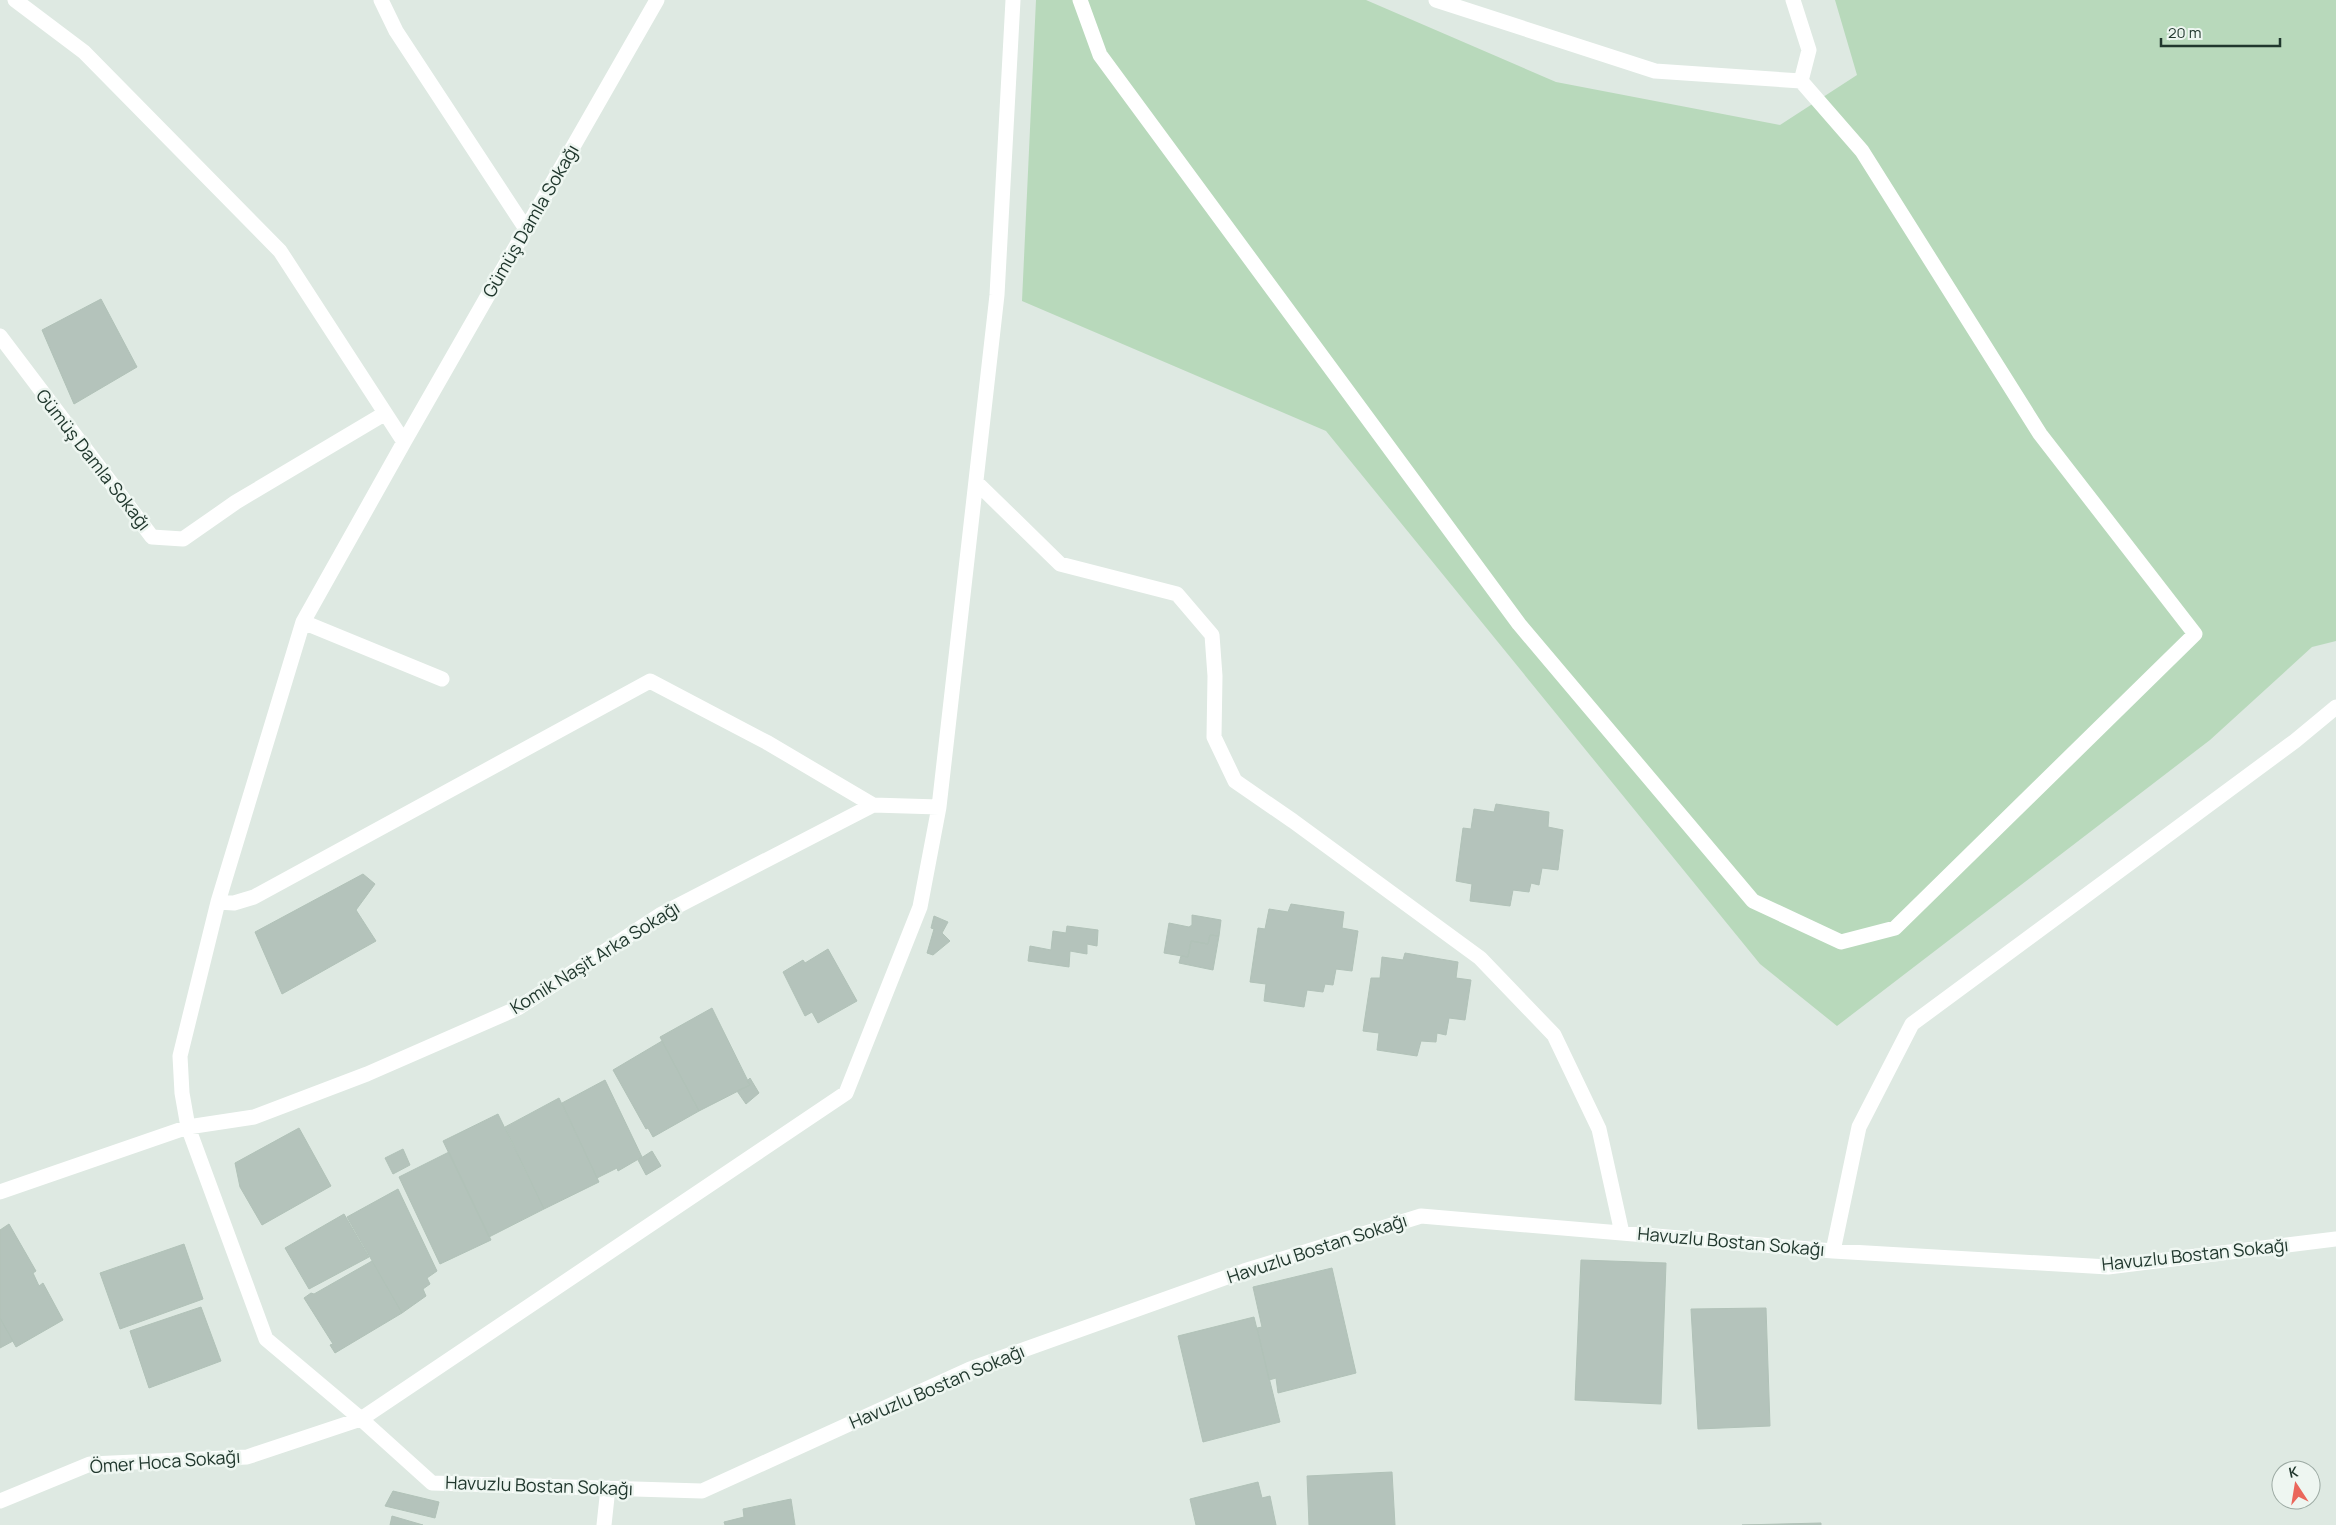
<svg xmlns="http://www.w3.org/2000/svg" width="2336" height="1525" font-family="Manrope,sans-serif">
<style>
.green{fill:#b8d9bb}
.building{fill:#b4c3bb;stroke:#b1c2b8}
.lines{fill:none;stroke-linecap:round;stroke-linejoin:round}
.minor{stroke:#fff;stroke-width:15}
.labels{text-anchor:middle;stroke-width:5;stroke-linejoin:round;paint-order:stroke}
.street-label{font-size:18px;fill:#20372d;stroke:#eef6f1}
</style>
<rect width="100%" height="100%" fill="#dee9e2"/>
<path class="green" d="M1036,0H1366L1556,82L1780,125L1857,75L1835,0H2336V641L2312,647L2210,740L1837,1026L1760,964L1326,431L1022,301Z"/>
<path class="building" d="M101,299L137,367L74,404L42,330Z
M1496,804L1549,812L1548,827L1563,830L1558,870L1542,868L1539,885L1531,883L1529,892L1513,890L1510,906L1470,901L1472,884L1456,881L1463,828L1471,829L1474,809L1494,812Z
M363,874L375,884L356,910L376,941L282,994L255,932Z
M1291,904L1344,912L1342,928L1358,931L1352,971L1336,969L1333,985L1325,984L1323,992L1307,990L1304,1007L1264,1001L1266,984L1250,982L1258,928L1265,929L1269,909L1288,912Z
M1192,915L1221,920L1219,936L1210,935L1208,944L1191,941L1188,957L1164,953L1169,923L1189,927L1192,925Z
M934,916L948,922L942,933L950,941L933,955L927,953L934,929L931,928Z
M1067,926L1098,930L1097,946L1087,944V954L1070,951L1069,967L1028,961L1030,946L1051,950L1053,931L1066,933Z
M1210,935L1219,936L1213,970L1179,963L1181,956L1188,957L1191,941L1208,944Z
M828,949L857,1001L818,1023L812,1012L805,1016L783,972L803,960L805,963Z
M1405,953L1458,962L1456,978L1471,980L1465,1020L1449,1018L1446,1035L1437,1033L1436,1042L1421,1041L1417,1056L1377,1050L1379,1033L1363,1031L1371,978H1380L1382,957L1403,960Z
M712,1008L750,1085L699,1111L660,1037Z
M662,1041L699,1111L653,1137L648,1128L646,1129L613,1070Z
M750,1078L759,1093L746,1104L737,1091L750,1085L747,1081Z
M605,1080L642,1157L618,1171L617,1168L597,1178L562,1103Z
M559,1098L599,1182L544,1209L505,1127Z
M498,1114L544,1209L489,1237L443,1141Z
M299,1128L331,1186L262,1225L240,1187L235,1163Z
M403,1149L410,1165L393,1174L385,1158Z
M652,1151L661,1166L646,1175L638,1160Z
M449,1152L491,1240L440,1264L399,1177Z
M398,1189L437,1271L427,1278L430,1284L423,1289L426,1296L402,1313L347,1217Z
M344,1214L369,1257L309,1289L285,1248Z
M9,1224L36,1271L33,1273L39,1286L43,1283L63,1320L16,1347L0,1318V1230Z
M184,1244L203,1299L120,1329L100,1273Z
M1581,1260L1666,1263L1661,1404L1575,1400Z
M372,1261L402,1313L335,1353L330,1345L333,1344L304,1298L311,1293L314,1294Z
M1332,1268L1356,1373L1278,1393L1276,1378L1269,1380L1257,1328L1262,1327L1253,1287Z
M201,1307L221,1361L149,1388L130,1331Z
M1766,1308L1770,1426L1698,1429L1691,1309Z
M1254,1317L1280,1422L1203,1442L1178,1336Z
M0,1318L13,1341L0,1348Z
M1392,1472L1395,1525H1309L1307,1476Z
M1258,1482L1262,1498L1270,1496L1276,1525H1196L1190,1499Z
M393,1491L439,1502L435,1518L385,1506Z
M791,1499L795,1525H725L724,1522L744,1517L743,1509Z
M392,1516L423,1525H390Z
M1821,1523V1525H1742Z"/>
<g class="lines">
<path class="minor" d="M15,0L84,52L280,251L404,442L303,622L218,902L180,1056L182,1093L188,1127L266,1339L361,1419L432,1483L702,1491L970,1369L1244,1271L1421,1216L1833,1251L2108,1267L2336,1239
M381,0L396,31L526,229
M1080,0L1100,55L1519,624L1753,901L1841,942L1895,928L2195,634L2040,434L1862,151L1801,81
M1436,0L1655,71L1801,81L1809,50L1793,0
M0,336L152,537L183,539L236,502L384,414
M404,442L657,0
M976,482L1060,564L1177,594L1212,635L1215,676L1214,737L1235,781L1293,821L1480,958L1554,1035L1599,1129L1622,1233
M303,622L442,679
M218,902L234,903L254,897L650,681L768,743L873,805
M0,1192L188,1127L254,1117L367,1074L518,1008L660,915L873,805L939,807
M1833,1251L1859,1127L1912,1024L2295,741L2336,707
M0,1501L90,1464L247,1457L361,1419L846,1093L920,907L939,807L997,295L1013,0
M604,1525L608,1488"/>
</g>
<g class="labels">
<g class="street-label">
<text transform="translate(531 221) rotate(-60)" y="6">Gümüş Damla Sokağı</text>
<text transform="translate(93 460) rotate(52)" y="6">Gümüş Damla Sokağı</text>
<text transform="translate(595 958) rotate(-32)" y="6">Komik Naşit Arka Sokağı</text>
<text transform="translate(1731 1242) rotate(5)" y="6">Havuzlu Bostan Sokağı</text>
<text transform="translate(1317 1249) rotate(-18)" y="6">Havuzlu Bostan Sokağı</text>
<text transform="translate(2195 1255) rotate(-6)" y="6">Havuzlu Bostan Sokağı</text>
<text transform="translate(937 1387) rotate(-23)" y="6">Havuzlu Bostan Sokağı</text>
<text transform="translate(165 1462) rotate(-4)" y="6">Ömer Hoca Sokağı</text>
<text transform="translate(539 1486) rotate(2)" y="6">Havuzlu Bostan Sokağı</text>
</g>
</g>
<g transform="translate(2296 1485) rotate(348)"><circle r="24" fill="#eef6f1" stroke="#9caaa3"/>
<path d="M0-4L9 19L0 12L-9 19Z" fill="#ea665b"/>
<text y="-8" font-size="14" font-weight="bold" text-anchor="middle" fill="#20372d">K</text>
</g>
<path d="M2161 38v8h119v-8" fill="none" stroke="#20372d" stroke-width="2.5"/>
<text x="2168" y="38" font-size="15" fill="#20372d" stroke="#eef6f1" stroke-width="4" paint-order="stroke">20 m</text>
</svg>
